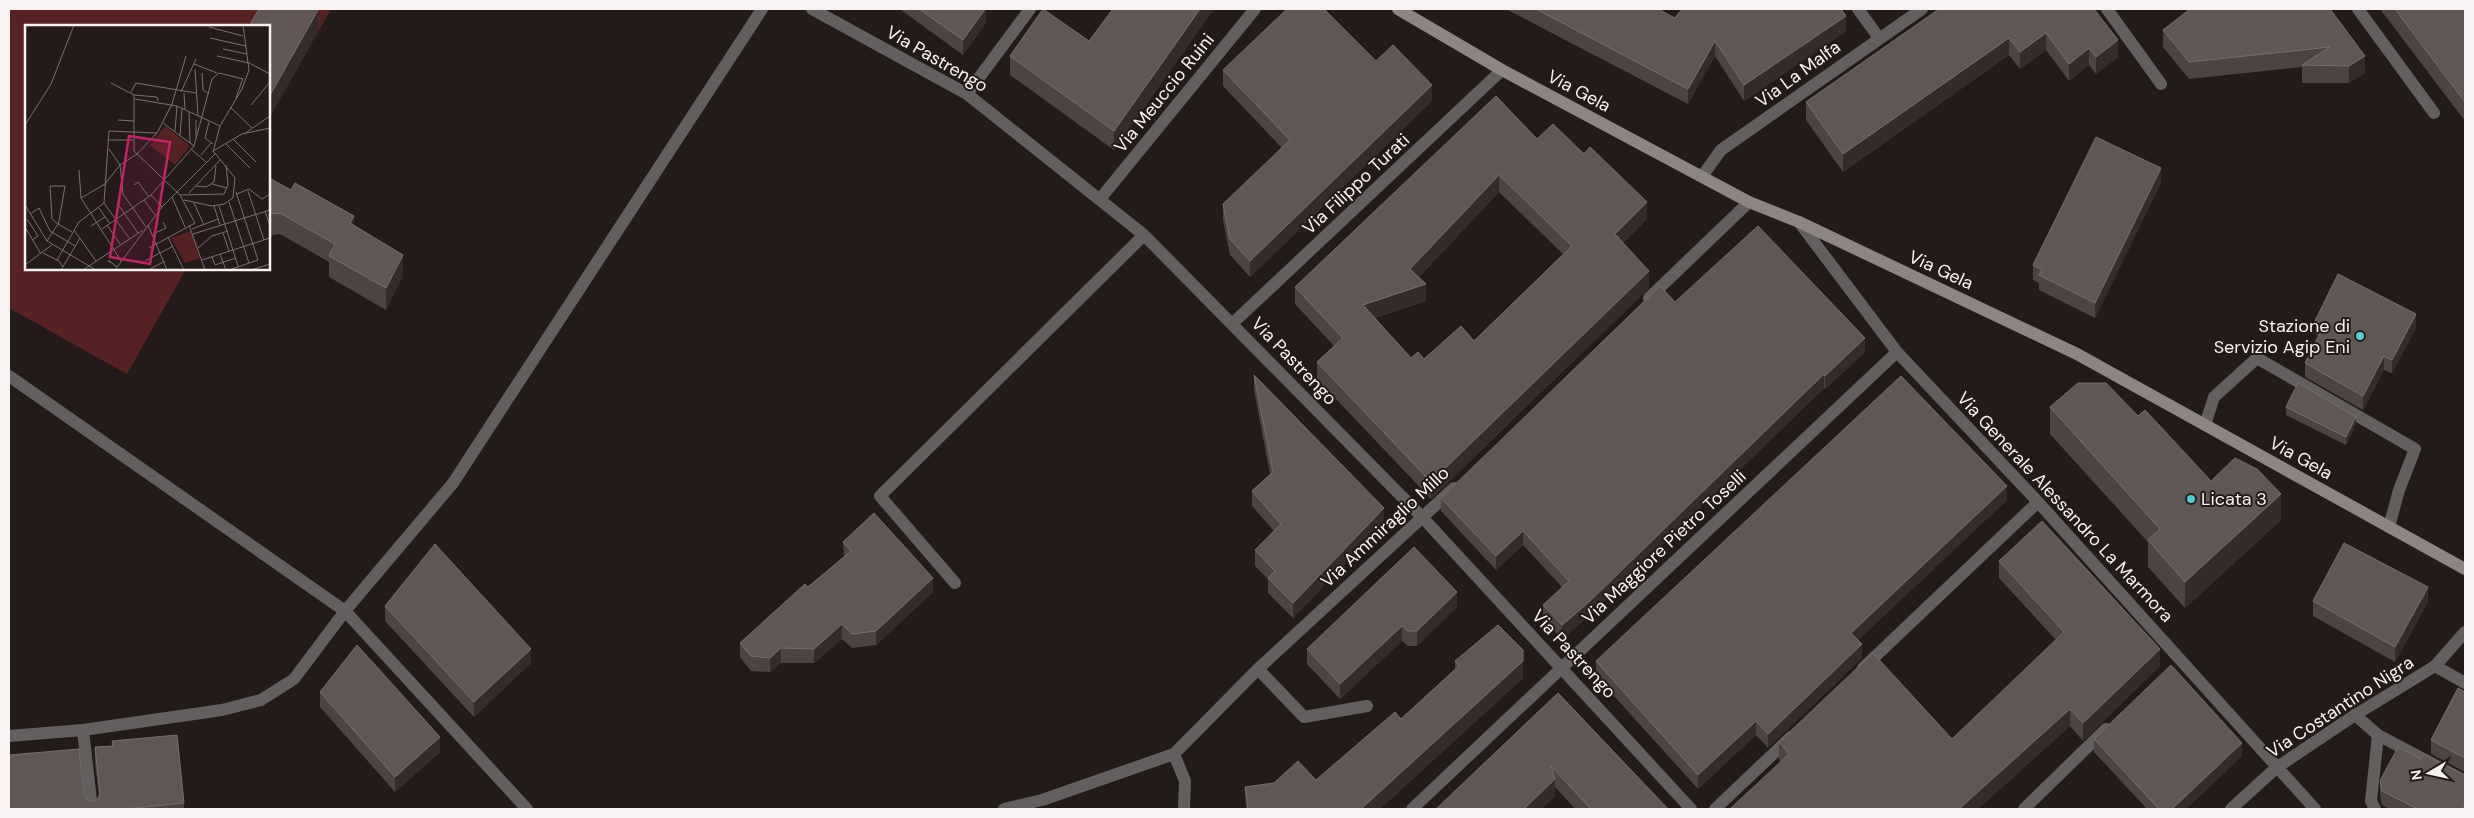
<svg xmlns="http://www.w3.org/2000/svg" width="2474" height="818" font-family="'DM Sans',sans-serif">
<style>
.green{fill:#572224}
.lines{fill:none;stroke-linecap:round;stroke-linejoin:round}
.lane{stroke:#645f5f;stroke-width:12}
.street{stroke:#645f5f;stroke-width:12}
.secondary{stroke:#8c8584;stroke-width:12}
.wall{fill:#4c4342;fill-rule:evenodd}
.shaded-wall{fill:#342b2a}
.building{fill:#5f5655;stroke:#776e6e;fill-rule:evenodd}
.poi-dot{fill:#51ccd3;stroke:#231a1a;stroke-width:2}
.labels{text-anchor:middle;stroke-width:4;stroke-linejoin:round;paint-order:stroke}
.street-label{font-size:18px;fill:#f9f2f2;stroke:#231a1a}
.poi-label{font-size:18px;fill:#f9f2f2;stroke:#231a1a;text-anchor:end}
.inset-road{fill:none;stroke:#797070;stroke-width:1}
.view{fill:#c52363;fill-opacity:0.15;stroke:#c52363;stroke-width:2.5}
.inset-edge{fill:none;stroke:#f9f2f2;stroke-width:2.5}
</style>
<rect width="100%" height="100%" fill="#231a1a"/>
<path class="green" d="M9,9H331L269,119V26H26V269H186L127,374L9,308Z"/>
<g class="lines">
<path class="lane" d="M2205,425L2214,397L2257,358L2415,449L2399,490L2389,527
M2435,666L2465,683
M1258,669L1304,717L1367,706
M2355,715L2378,735L2465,781
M1174,754L1185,781L1184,809
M2375,809L2371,801L2378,735"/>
<path class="street" d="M812,9L967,94L1144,235L1423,518L1691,809
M1858,9L1879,38
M2107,9L2161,84
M2358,9L2434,113
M967,94L1030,9
M1703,175L1721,150L1922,9
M1100,199L1255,9
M1799,222L1897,352L2038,502L2315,809
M1649,298L1749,202
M1233,323L1502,70
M9,376L345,611L527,809
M955,583L880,496L1144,235
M1863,668L2038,502
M83,730L92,809
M9,736L83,730L222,710L261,700L294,679L345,611L453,483L762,9
M1004,809L1042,800L1174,754L1258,669L1454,488
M1412,809L1897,352
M1715,809L1791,737
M2024,809L2106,729
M2231,809L2276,768L2355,715L2435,666L2465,632"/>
<path class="secondary" d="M1398,9L1502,70L1749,202L1799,222L2077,354L2465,569"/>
</g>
<path class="wall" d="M901,9H986V23L963,55L901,10Z
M1113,9H1214L1114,150L1010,75V56L1089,41Z
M1506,9H1658L1675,18L1846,31L1744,101L1715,56L1688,104Z
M2094,9L2118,57L2096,74L2089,65L2069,81L2046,50L2020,69L2009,55L1843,172L1806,120V102Z
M2330,9L2365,73L2349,83H2302V67L2189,79L2163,47V30Z
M2380,9H2465V121Z
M1376,61L1432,101L1250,277L1230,255L1223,220V204L1282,148L1223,86V70Z
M1537,139L1647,219L1623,243L1649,288L1431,499L1317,379V362L1334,346L1295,304V287ZM1499,192L1563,254L1474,341L1424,359L1411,358L1375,318L1426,301L1419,277Z
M269,178L354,225L403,276L386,310L329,277V262L280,234L269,236Z
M2161,183L2095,318L2039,290V283L2033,280V265Z
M1675,302L1865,352L1825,389L1824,388L1589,616L1562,639L1543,619V605L1562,587L1523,545L1496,570L1441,511V498Z
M2315,321L2416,328L2392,373L2384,370L2363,410L2305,377V363L2319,336L2315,334Z
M1254,375L1384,523L1293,618L1268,593V579L1255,566V550L1274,531L1252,506V491L1270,474L1254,390Z
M2050,407L2138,416L2211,481L2281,520L2185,608L2148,567V542L2050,434Z
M2286,407L2356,424L2346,445L2286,415Z
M2007,500L1858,640L1862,658L1768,748L1756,735L1698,789L1596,676V661Z
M843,542L933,592L876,645L852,648L842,639L814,663H781L770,672L751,671L740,657V643L844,557Z
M1999,561L2160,666L2083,741L2070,726L1978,809H1731L1781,762L1779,760V742L1952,739L2056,640L1999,578Z
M2313,601L2428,602L2395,662L2313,616Z
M385,606L531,663L474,717L385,621Z
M1457,607L1417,646H1408L1402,641L1340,699L1307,664V649Z
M1455,661L1523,678L1380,809H1246L1245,787L1316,780L1401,719L1455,669Z
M320,692L440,752L395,792L320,707Z
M2465,692V772L2431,754V740Z
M1558,693L1668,809H1575L1555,787V796L1541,809Z
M2094,739L2242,756L2186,809H2147L2094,752Z
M112,741L184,803V809H9L84,795L86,799L92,802L97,800L99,797L95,762V747L112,746Z
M2421,759L2462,774L2465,809H2390L2382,805L2380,795V781Z"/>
<path class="shaded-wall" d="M986,9V23L963,55V40Z
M1200,9H1214L1114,150V131Z
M318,10V31L269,119V97Z
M1846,16V31L1744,101V85Z
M2046,33V50L2020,69V52Z
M2009,38V55L1843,172V154Z
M2118,40V57L2096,74V57Z
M1715,41V56L1688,104V89Z
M2089,48V65L2069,81V64Z
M2365,56V73L2349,83V66Z
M1432,85V101L1250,277V261Z
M2161,168V183L2095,318V303Z
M1499,175V192L1410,286V269Z
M1647,202V219L1615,251V234Z
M354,216V238L350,223Z
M403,255V276L386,310V288Z
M1649,271V288L1431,499V482Z
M1426,284V301L1363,322V305Z
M2416,314V328L2392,373V360Z
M1865,338V352L1825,389V376Z
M2384,356V370L2363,410V396Z
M1824,374V388L1589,616L1562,639V625Z
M2356,417V424L2346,445V437Z
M2007,486V500L1851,647V633Z
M2281,494V520L2185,608V582Z
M1384,508V523L1293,618V603Z
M1523,531V545L1496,570V556Z
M933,578V592L876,645V631Z
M2428,587V602L2395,662V647Z
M1457,592V607L1417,646V631Z
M842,624V639L814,663V649Z
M1402,626V641L1340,699V684Z
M1862,644V658L1768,748V734Z
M781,648V663L770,672V658Z
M531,649V663L474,717V702Z
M2160,649V666L2083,741V723Z
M1523,661V678L1380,809H1361Z
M2070,709V726L1978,809H1959Z
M1756,721V735L1698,789V775Z
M440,737V752L395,792V777Z
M2242,743V756L2186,809H2172Z
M1555,779V796L1541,809H1524Z"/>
<path class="building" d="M259,9H315L318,10L269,97V26H249Z
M919,9H985L963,40Z
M1043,9L1089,41L1113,9H1200L1114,131L1010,56Z
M1287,9H1324L1376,61L1393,45L1432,85L1250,261L1230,239L1223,204L1290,140L1223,70Z
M1536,9H1658L1675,18L1682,9H1841L1846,16L1744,85L1715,41L1688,89Z
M1939,9H2094L2118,40L2096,57L2089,48L2069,64L2046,33L2020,52L2009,38L1843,154L1806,102Z
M2190,9H2330L2365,56L2349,66L2302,65L2330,47L2189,62L2163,30Z
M2395,9H2465V102Z
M1496,96L1537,139L1553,124L1584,154L1590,147L1647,202L1615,234L1649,271L1431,482L1317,362L1343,338L1295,287ZM1499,175L1572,246L1474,341L1461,326L1424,359L1418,352L1411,358L1363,305L1426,284L1410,269Z
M2096,137L2161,168L2095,303L2039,275L2042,270L2033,265Z
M269,178L291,190L295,183L354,216L350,223L403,255L386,288L329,256L335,244L280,213L269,214Z
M1758,226L1865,338L1825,376L1824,374L1589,602L1562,625L1543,605L1569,581L1523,531L1496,556L1441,498L1660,286L1675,302Z
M2338,274L2416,314L2392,360L2384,356L2363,396L2305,363L2324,325L2315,321Z
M1254,375L1384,508L1293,603L1268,578L1275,571L1255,550L1281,524L1252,491L1273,472Z
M1901,376L2007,486L1851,633L1862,644L1768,734L1756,721L1698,775L1596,661Z
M2078,383H2106L2138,416L2145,410L2211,481L2235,458L2257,469L2281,494L2185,582L2148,540L2160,529L2050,407Z
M2298,383L2356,417L2346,437L2286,407Z
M874,513L933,578L876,631L852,634L842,624L814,649L781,648L770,658L751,656L740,643L805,584L808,587L851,551L843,542Z
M2042,521L2160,649L2083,723L2070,709L1959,809H1732L1731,808L1789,754L1779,742L1873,653L1952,739L2064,632L1999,561Z
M2344,543L2428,587L2395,647L2313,601Z
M435,544L531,649L474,702L385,606Z
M1414,547L1457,592L1417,631H1408L1402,626L1340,684L1307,649Z
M1498,625L1523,650V661L1361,809H1248L1245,787L1274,783L1298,761L1316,780L1395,712L1401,719L1459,666L1455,661Z
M357,645L440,737L395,777L320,692Z
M2171,665L2242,743L2172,809H2159L2094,739Z
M2458,688L2465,692V758L2431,740Z
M1558,693L1668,809H1591L1551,766L1555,779L1524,809H1436Z
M177,735L184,803L125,809H9V755L79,749L84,795L86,799L92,802L97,800L100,794L95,747L113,746L112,741Z
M2398,747L2421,759L2424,754L2462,774L2465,775V803L2462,809H2418L2382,791L2380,781Z"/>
<g class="poi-dot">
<circle cx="2360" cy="336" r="5"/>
<circle cx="2191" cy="499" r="5"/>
</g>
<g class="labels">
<g class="street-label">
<text transform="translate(937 59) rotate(30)" y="6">Via Pastrengo</text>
<text transform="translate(1798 74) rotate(-36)" y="6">Via La Malfa</text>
<text transform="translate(1579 91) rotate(28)" y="6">Via Gela</text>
<text transform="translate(1164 93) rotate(-51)" y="6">Via Meuccio Ruini</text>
<text transform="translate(1356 184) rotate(-43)" y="6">Via Filippo Turati</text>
<text transform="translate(1941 270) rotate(25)" y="6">Via Gela</text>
<text transform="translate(1294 361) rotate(46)" y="6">Via Pastrengo</text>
<text transform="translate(2301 458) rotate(29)" y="6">Via Gela</text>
<text transform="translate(2065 507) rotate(47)" y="6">Via Generale Alessandro La Marmora</text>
<text transform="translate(1385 527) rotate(-43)" y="6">Via Ammiraglio Millo</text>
<text transform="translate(1664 547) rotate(-43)" y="6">Via Maggiore Pietro Toselli</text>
<text transform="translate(1574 654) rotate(47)" y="6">Via Pastrengo</text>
<text transform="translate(2340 707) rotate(-33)" y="6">Via Costantino Nigra</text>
</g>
<g class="poi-label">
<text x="2350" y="332">Stazione di<tspan x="2350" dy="21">Servizio Agip Eni</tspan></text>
<text x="2201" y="505" text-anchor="start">Licata 3</text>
</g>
</g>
<g transform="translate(25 25)">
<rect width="245" height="245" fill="#231a1a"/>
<path d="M140,101L165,121L150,140L125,120ZM166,206L175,233L160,238L146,213Z" fill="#572224"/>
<path class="inset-road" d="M184,2L218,11M185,13L221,21M198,24L222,29M192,31L224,38L245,49M169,39L192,48M170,44L173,91M177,48L178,65L184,69M187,54L194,48L218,54M86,58L109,70L132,72L133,76M106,67L111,58L171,68M156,67L171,34M159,68L160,85M109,70V126L155,170L170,198L124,223M211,73L218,53M110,74L152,81L195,101M226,80L245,57M205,82L227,103M164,87L165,118M93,95L109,96M171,95V112M184,97L180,113L188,119M138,98L169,121M0,100L26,59L49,0M150,106L152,81M219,109L245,91M155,111L157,84M208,114L231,137M84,115H108M201,119L225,143M84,124L95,140L98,169L121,202M166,124L181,137M188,127L195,101L217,64L224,45L218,0M176,130L186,118M54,145L56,173L96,236M187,159L202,163M109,160L113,157L124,172M171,161L181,162L189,157L191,141M223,166L239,215M164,168L196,134M212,169L224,164L237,174L245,169M126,170L137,182M155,170L199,169L203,160L201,140M147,172L160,202M56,173L80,159L95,140L112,129L132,108L147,79L161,31M119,175L130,190M159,175L187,181L199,179L208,173L210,153L190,128M204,177L224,238M79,178L104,213M92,178L113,208M169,178L179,200M0,180L22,216L71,245M189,181L195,200M194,181L213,241M74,183L85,199M240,186L245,201M5,189L14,183L25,206L50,221M2,194L13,211L7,215M82,200L95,219M123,200L142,245M164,200L180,245M66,201L80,192M0,202L16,229M77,204L126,170L169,121L187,54M167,204L193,194M49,205L71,236M198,208L204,226M128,209L141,203L138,197M168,209L245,185M143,212L159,245M22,216L27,208L33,199L34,196L40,161H25L27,194L33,199L47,207M173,223L187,211L203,206M18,228L34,236L38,242M195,229L201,245M187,232L190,240L211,233M32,235L54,197L79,178L84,106L132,108M177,235L245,213M120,236L148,221M85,238L83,235L92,242M0,240L28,219M36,245L55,213M58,245L118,205M90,245L137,182L190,129L188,126L217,109L245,103M123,245L140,236M204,245L233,235L211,167M226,245L245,239"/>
<path class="view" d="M104,111L145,117L125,239L85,232Z"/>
<rect width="245" height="245" class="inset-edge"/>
</g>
<rect width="2474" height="818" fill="none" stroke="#f9f2f2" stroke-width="20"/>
<g transform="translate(2429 773) rotate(261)" stroke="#231a1a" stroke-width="4" paint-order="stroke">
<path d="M0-4L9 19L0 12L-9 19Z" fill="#f9f2f2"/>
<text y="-8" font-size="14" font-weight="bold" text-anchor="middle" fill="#f9f2f2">N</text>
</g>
</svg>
